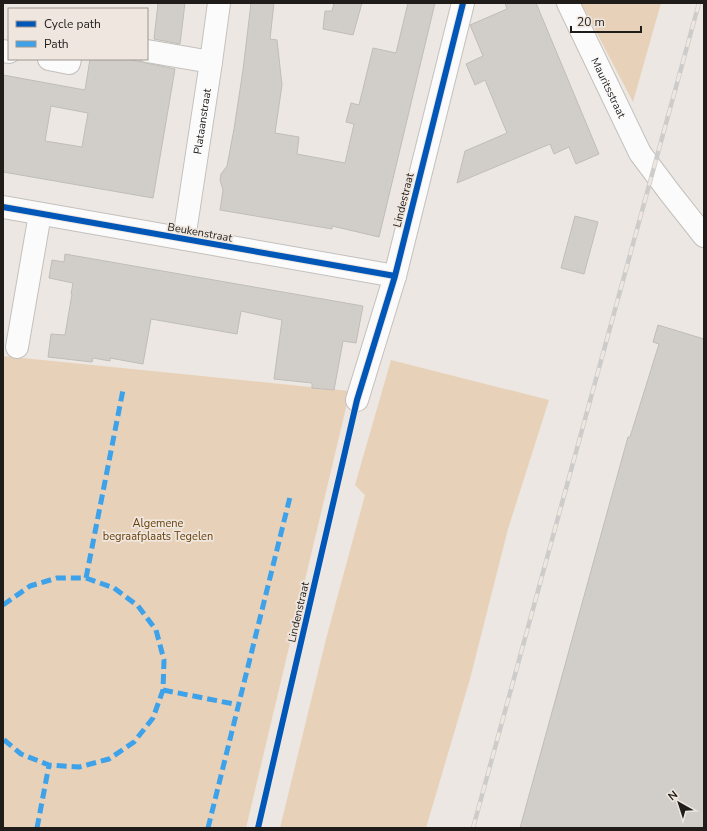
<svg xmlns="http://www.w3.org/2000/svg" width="707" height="831" font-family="'Nunito Sans',sans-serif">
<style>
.green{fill:#e8d1b9}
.building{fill:#d1ceca;stroke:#c0bdb9;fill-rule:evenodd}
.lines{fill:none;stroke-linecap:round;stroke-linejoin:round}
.minor-casing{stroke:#c4c0bd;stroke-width:24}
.minor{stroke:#fcfbfb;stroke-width:22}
.rail-casing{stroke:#cdccca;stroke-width:4.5}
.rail{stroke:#efe7df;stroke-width:3;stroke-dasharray:9;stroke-linecap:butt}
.quiet{stroke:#3da2ea;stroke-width:5;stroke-dasharray:10 5;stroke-linecap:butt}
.cycleway-casing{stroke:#efe7df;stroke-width:8}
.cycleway{stroke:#0057b8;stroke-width:6}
.labels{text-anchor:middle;stroke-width:3.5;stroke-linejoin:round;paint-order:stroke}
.street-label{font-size:11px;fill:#1f1c19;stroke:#efe7df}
.park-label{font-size:11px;fill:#68410a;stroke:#efe7df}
</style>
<rect width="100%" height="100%" fill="#ece7e2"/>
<path class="green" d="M581,3H661L633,102Z
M3,356L350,391L246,828H3Z
M391,360L549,400L508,529L470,679L426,828H280L326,639L365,495L355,485Z"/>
<path class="building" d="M158,3H185L180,44L154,39Z
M251,3H274L270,39L277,40L282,85L275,133L299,137L297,154L345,163L354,124L346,122L351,103L359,105L373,48L396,53L408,3H435L379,237L332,226V229L220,210L223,190L220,180L221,174L227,166L234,129L243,70Z
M334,3H362L353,35L323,29L325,11H332Z
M505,3H536L599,154L576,164L569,147L554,154L550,144L457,183L465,151L507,133L485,80L475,85L466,64L483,56L470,25L507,9Z
M90,59H127L175,69L153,198L3,172V75L85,90ZM51,106L88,113L82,147L45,141Z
M575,216L598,222L584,274L561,268Z
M65,254L363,306L356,343L343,341L334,390L312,388V383L274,379L282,320L241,311L237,334L151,319L143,364L110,358V361L93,358L92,362L48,357L51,334L65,335L72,294H71L73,283L49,278L52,260L64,262Z
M658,325L704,339V828H520L628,437H630L659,344L653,342Z"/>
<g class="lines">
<defs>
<g id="minor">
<path id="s1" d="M568,3L640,153L670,193L704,236"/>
<path d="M3,51L9,52"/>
<path d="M147,51L211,62"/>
<path d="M49,59L69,63L70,59"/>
<path d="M3,207L395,276"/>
<path id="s2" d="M184,239L211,62L219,3"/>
<path d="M17,347L40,214"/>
<path d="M357,400L395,276L463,3"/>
</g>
</defs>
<use href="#minor" class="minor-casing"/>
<use href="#minor" class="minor"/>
<defs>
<path id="rail" d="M473,828L699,3"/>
</defs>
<use href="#rail" class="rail-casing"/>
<use href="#rail" class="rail"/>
<path class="quiet" d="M86,578L123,390
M3,605L30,586L57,578H86L114,588L138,606L156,630L164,660L163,690L153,718L134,742L109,759L79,767L49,765L21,754L3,739
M163,690L239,705
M37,828L49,765
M208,828L290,497"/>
<defs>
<path id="cycleway" d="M3,207L395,276
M258,828L357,400L395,276L463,3"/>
</defs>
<use href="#cycleway" class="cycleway-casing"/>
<use href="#cycleway" class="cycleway"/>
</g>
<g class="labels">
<g class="street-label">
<text dy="4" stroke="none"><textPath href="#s1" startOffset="94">Mauritsstraat</textPath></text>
<text dy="4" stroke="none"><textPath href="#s2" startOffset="119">Plataanstraat</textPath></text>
<text transform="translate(403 200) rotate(-76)" y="4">Lindestraat</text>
<text transform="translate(200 232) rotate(10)" y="4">Beukenstraat</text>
<text transform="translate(298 612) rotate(-77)" y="4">Lindenstraat</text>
</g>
<g class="park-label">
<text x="158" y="527">Algemene<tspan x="158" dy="13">begraafplaats Tegelen</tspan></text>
</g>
</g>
<rect width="707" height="831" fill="none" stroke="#1f1c19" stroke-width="8"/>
<rect x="8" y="8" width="140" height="52" fill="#efe7df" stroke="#9c9690"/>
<rect x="16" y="21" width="20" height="6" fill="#0057b8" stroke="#9c9690"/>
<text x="44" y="28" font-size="12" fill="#1f1c19">Cycle path</text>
<rect x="16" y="41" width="20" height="6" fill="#3da2ea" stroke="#9c9690"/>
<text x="44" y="48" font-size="12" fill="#1f1c19">Path</text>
<g transform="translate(679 803) rotate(321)" stroke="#efe7df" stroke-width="3" paint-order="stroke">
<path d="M0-3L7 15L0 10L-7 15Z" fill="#1f1c19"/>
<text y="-6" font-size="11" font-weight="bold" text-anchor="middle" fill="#1f1c19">N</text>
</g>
<path d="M571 26v6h70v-6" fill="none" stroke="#1f1c19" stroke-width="2"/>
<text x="577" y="26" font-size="12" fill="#1f1c19" stroke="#efe7df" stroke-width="3" paint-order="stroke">20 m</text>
</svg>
